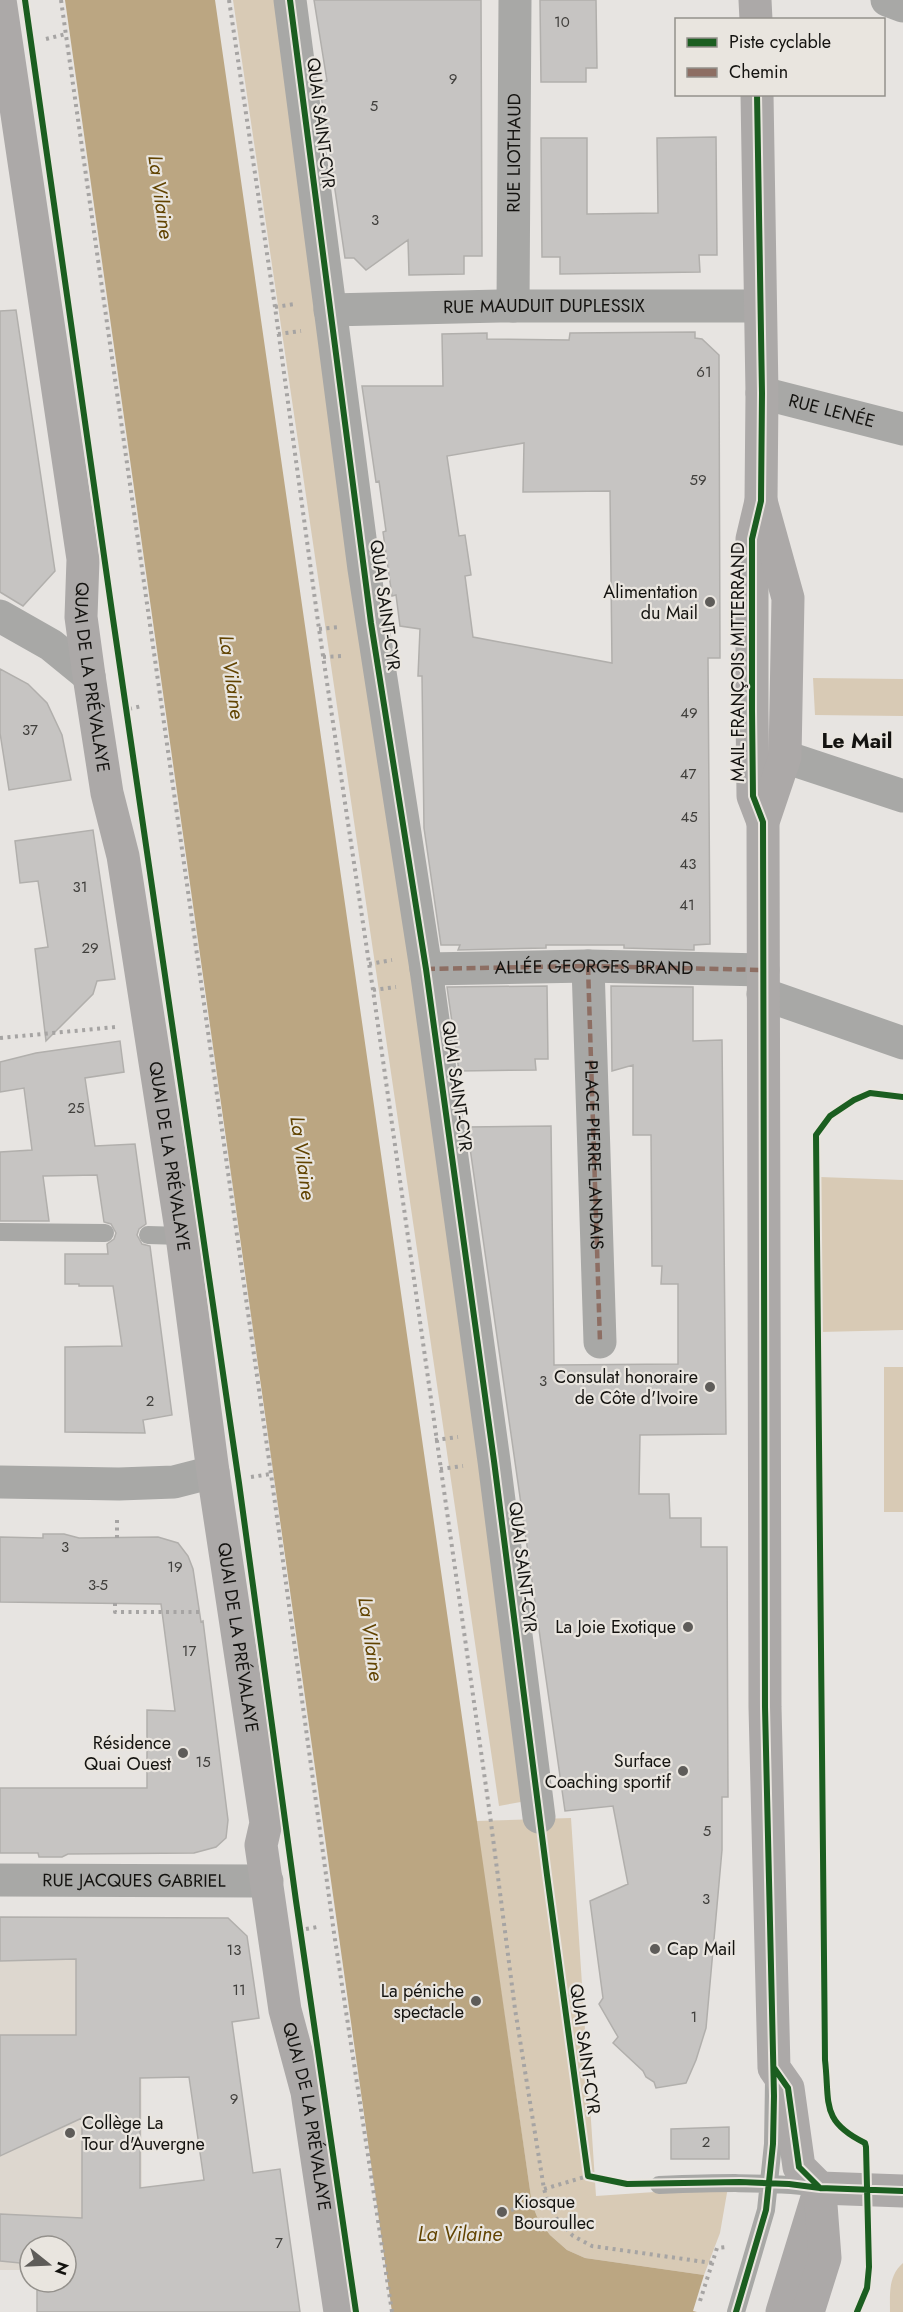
<svg xmlns="http://www.w3.org/2000/svg" width="903" height="2312" font-family="Jost,sans-serif">
<style>
.built{fill:#ddd7cf}
.green{fill:#d8cab5}
.water{fill:#bba682}
.building{fill:#c6c4c2;stroke:#b1afac;stroke-width:1.5;fill-rule:evenodd}
.lines{fill:none;stroke-linecap:round;stroke-linejoin:round}
.path{stroke:#a6a4a3;stroke-width:4;stroke-dasharray:3 4.5;stroke-linecap:butt}
.lane{stroke:#a8a8a6;stroke-width:18}
.street{stroke:#a8a8a6;stroke-width:33}
.primary{stroke:#aca9a8;stroke-width:33}
.quiet{stroke:#8d6e63;stroke-width:4.5;stroke-dasharray:9 4.5;stroke-linecap:butt}
.cycleway-casing{stroke:#e9e5df;stroke-width:10}
.cycleway{stroke:#1b5e20;stroke-width:6}
.poi-dot{fill:#5e5c59;stroke:#e9e5df;stroke-width:2}
.labels{text-anchor:middle;stroke-width:4.5;stroke-linejoin:round;paint-order:stroke}
.number-label{font-size:15px;fill:#403f3c}
.street-label{font-size:18px;fill:#141310;stroke:#e9e5df}
.poi-label{font-size:18px;fill:#141310;stroke:#e9e5df;text-anchor:end}
.water-label{font-size:20px;font-style:italic;fill:#614300;stroke:#e9e5df}
.quarter-label{font-size:21px;font-weight:bold;fill:#141310;stroke:#e9e5df}
</style>
<rect width="100%" height="100%" fill="#e7e4e1"/>
<path class="built" d="M0,1917L141,1918L142,2263L66,2246H30V2270H0Z"/>
<path class="green" d="M233,0H295L532,1800L499,1806Z
M813,678L903,679V716L815,715Z
M820,1177L903,1180V1330L820,1332Z
M884,1367H903V1512H884Z
M571,1818L596,2196L728,2187L720,2233L704,2275L585,2258L567,2250L550,2235L538,2219L532,2204L476,1821Z
M903,2263V2312H890C890,2294 888,2276 903,2263Z"/>
<path class="water" d="M65,0H215L532,2204L538,2219L550,2235L567,2250L585,2258L704,2275L693,2311L697,2312H392Z"/>
<path class="building" d="M314,0H481L482,256H464V274L409,275L408,240L366,270L354,258H345L319,81H327Z
M540,0H596L597,68H586V82H541Z
M716,137L717,255H699L700,272L560,274V257H542L541,138H587V214L658,213L657,138Z
M16,310L55,571L23,606L0,592V311Z
M695,332V338L702,339L719,355L720,658H708L710,944L694,945V950L624,948V945H546V948L458,950L460,945H441L424,828L422,676H418L420,629L400,626L396,595L392,596L383,532L386,531L379,481L376,482L362,386H443L442,334L487,333V339L569,340L570,333ZM524,443L523,492L610,491L612,663L473,637L465,576L471,575L465,535L459,536L447,456Z
M0,669L28,684L47,703L62,735L71,780L9,790L0,733Z
M93,830L115,979L97,981L93,994L46,1041L35,949L48,947L38,881L20,883L15,841Z
M547,986L548,1059H535L536,1070L459,1071L447,987Z
M611,986L693,987V1041L722,1040L726,1434L640,1435L639,1494H669L670,1518H701V1547H727L728,1797H722V1850L706,2028L696,2060L686,2083L656,2088L654,2082L646,2077L643,2071L613,2043L618,2037L599,2004L603,1998L590,1901L628,1884L613,1806L565,1811L467,1127L551,1126L554,1365L678,1364V1284H661L662,1266H652L651,1135H633V1065L612,1071Z
M120,1041L124,1072L85,1078L95,1146L135,1144L146,1224L139,1229L137,1235L142,1244L150,1246L172,1415L143,1420L145,1433L65,1432V1347L122,1346L113,1286H79V1284H65V1254H108L107,1244L114,1239L116,1233L111,1224L104,1222L97,1175L43,1176L49,1221H0V1152L32,1150L24,1088L0,1092V1062L36,1053Z
M43,1534H64L79,1538L158,1537L178,1543L188,1556L193,1569L201,1622L203,1621L228,1820L226,1838L216,1847L194,1853L68,1854L62,1857H39L38,1853H0V1788H147V1710L175,1711L161,1604L0,1602V1537L43,1538Z
M0,1917L228,1918L247,1936L259,2018L232,2022L253,2173L280,2169L300,2312H37V2282H66V2246H30V2264L0,2261V2214L82,2218V2118L0,2156V2035H76V1959L0,1961ZM189,2077L204,2180L140,2188V2078Z
M729,2127V2159H671V2129Z"/>
<g class="lines">
<path class="path" d="M61,0L271,1474L334,1933L392,2312
M229,0L275,307L319,629L373,990L490,1815L515,2009L544,2189L547,2199L557,2219L573,2236L592,2246L712,2263
M46,39L66,34
M275,307L295,304
M278,334L301,331
M319,629L339,627
M323,657L343,656
M129,709L142,706
M369,964L392,960
M373,990L396,987
M0,1038L116,1027
M435,1440L458,1437
M440,1469L463,1466
M251,1477L271,1474
M117,1538V1518
M115,1603V1612H201
M543,1850L588,2176
M306,1929L317,1927
M544,2189L588,2176L634,2184
M511,2210L547,2199
M700,2301L717,2248L726,2247"/>
<path class="lane" d="M0,1232L105,1233
M148,1235L182,1236
M659,2185C712,2183 765,2181 818,2188
M736,2312L766,2210L773,2144L774,2082"/>
<g class="street">
<path d="M290,0L364,569L426,969L494,1461L539,1817"/>
<path d="M887,0L903,6"/>
<path id="s1" d="M513,306L515,0"/>
<path id="s2" d="M330,310L500,306H760"/>
<path id="s3" d="M762,393L903,429"/>
<path d="M0,616L51,645L89,676"/>
<path d="M785,757L903,796"/>
<path id="s4" d="M588,966L600,1342"/>
<path d="M426,969L588,966L763,970"/>
<path d="M763,994L903,1043"/>
<path d="M0,1482L119,1484L174,1482L213,1472"/>
<path id="s5" d="M0,1880L267,1881"/>
</g>
<g class="primary">
<path id="s6" d="M0,0L83,559L81,617L89,676L107,793L123,856L182,1236L213,1472L266,1823L261,1845L285,2010L307,2092L340,2312"/>
<path d="M755,0L756,20"/>
<path d="M757,94L762,393L761,501L752,539V711L753,796L763,822"/>
<path d="M761,501L788,598L785,757L763,822L765,1707L774,2068L788,2088L799,2167L820,2188"/>
<path d="M820,2188L903,2191"/>
<path d="M782,2312L820,2188"/>
<path d="M808,2312L825,2258L821,2205"/>
</g>
<g class="quiet">
<path d="M588,966L600,1342"/>
<path id="s7" d="M426,969L588,966L763,970"/>
</g>
<defs>
<path id="cycleway" d="M25,0L112,612L239,1483L296,1901L356,2312
M290,0L371,623L426,969L494,1461L547,1875L588,2176L627,2184L740,2182L789,2184L820,2188L903,2191
M774,2068L788,2088L799,2167L820,2188
M736,2312L766,2210L773,2144L774,2096L765,1707L763,822L753,796L752,711V539L761,501L762,393L757,94
M857,2312L867,2288L869,2267L866,2147L865,2143C820,2121 830,2103 825,2060L816,1135L830,1116L854,1100L870,1093L903,1097"/>
</defs>
<use href="#cycleway" class="cycleway-casing"/>
<use href="#cycleway" class="cycleway"/>
</g>
<g class="poi-dot">
<circle cx="710" cy="602" r="6"/>
<circle cx="710" cy="1387" r="6"/>
<circle cx="688" cy="1627" r="6"/>
<circle cx="183" cy="1753" r="6"/>
<circle cx="683" cy="1771" r="6"/>
<circle cx="655" cy="1949" r="6"/>
<circle cx="476" cy="2001" r="6"/>
<circle cx="70" cy="2133" r="6"/>
<circle cx="502" cy="2212" r="6"/>
</g>
<g class="labels">
<g class="number-label">
<text x="562" y="27">10</text>
<text x="453" y="84">9</text>
<text x="374" y="111">5</text>
<text x="375" y="225">3</text>
<text x="704" y="377">61</text>
<text x="698" y="485">59</text>
<text x="689" y="718">49</text>
<text x="30" y="735">37</text>
<text x="688" y="779">47</text>
<text x="689" y="822">45</text>
<text x="688" y="869">43</text>
<text x="80" y="892">31</text>
<text x="687" y="910">41</text>
<text x="90" y="953">29</text>
<text x="76" y="1113">25</text>
<text x="543" y="1386">3</text>
<text x="150" y="1406">2</text>
<text x="65" y="1552">3</text>
<text x="175" y="1572">19</text>
<text x="98" y="1590">3-5</text>
<text x="189" y="1656">17</text>
<text x="203" y="1767">15</text>
<text x="707" y="1836">5</text>
<text x="706" y="1904">3</text>
<text x="234" y="1955">13</text>
<text x="239" y="1995">11</text>
<text x="694" y="2022">1</text>
<text x="234" y="2104">9</text>
<text x="706" y="2147">2</text>
<text x="279" y="2248">7</text>
</g>
<g class="street-label">
<text transform="translate(321 123) rotate(83)" y="6">QUAI SAINT-CYR</text>
<text dy="6" stroke="none"><textPath href="#s1" startOffset="153">RUE LIOTHAUD</textPath></text>
<text dy="6" stroke="none"><textPath href="#s2" startOffset="214">RUE MAUDUIT DUPLESSIX</textPath></text>
<text dy="6" stroke="none"><textPath href="#s3" startOffset="72">RUE LENÉE</textPath></text>
<text transform="translate(385 605) rotate(82)" y="6">QUAI SAINT-CYR</text>
<text transform="translate(738 662) rotate(-90)" y="6">MAIL FRANÇOIS MITTERRAND</text>
<text dy="6" stroke="none"><textPath href="#s6" startOffset="684">QUAI DE LA PRÉVALAYE</textPath></text>
<text dy="6" stroke="none"><textPath href="#s7" startOffset="168">ALLÉE GEORGES BRAND</textPath></text>
<text transform="translate(457 1086) rotate(82)" y="6">QUAI SAINT-CYR</text>
<text dy="6" stroke="none"><textPath href="#s4" startOffset="189">PLACE PIERRE LANDAIS</textPath></text>
<text dy="6" stroke="none"><textPath href="#s6" startOffset="1170">QUAI DE LA PRÉVALAYE</textPath></text>
<text transform="translate(523 1567) rotate(83)" y="6">QUAI SAINT-CYR</text>
<text dy="6" stroke="none"><textPath href="#s6" startOffset="1656">QUAI DE LA PRÉVALAYE</textPath></text>
<text dy="6" stroke="none"><textPath href="#s5" startOffset="134">RUE JACQUES GABRIEL</textPath></text>
<text transform="translate(585 2049) rotate(82)" y="6">QUAI SAINT-CYR</text>
<text dy="6" stroke="none"><textPath href="#s6" startOffset="2142">QUAI DE LA PRÉVALAYE</textPath></text>
</g>
<g class="poi-label">
<text x="698" y="598">Alimentation<tspan x="698" dy="21">du Mail</tspan></text>
<text x="698" y="1383">Consulat honoraire<tspan x="698" dy="21">de Côte d'Ivoire</tspan></text>
<text x="676" y="1633">La Joie Exotique</text>
<text x="171" y="1749">Résidence<tspan x="171" dy="21">Quai Ouest</tspan></text>
<text x="671" y="1767">Surface<tspan x="671" dy="21">Coaching sportif</tspan></text>
<text x="667" y="1955" text-anchor="start">Cap Mail</text>
<text x="464" y="1997">La péniche<tspan x="464" dy="21">spectacle</tspan></text>
<text x="82" y="2129" text-anchor="start">Collège La<tspan x="82" dy="21">Tour d'Auvergne</tspan></text>
<text x="514" y="2208" text-anchor="start">Kiosque<tspan x="514" dy="21">Bouroullec</tspan></text>
</g>
<g class="water-label">
<text transform="translate(161 197) rotate(82)" y="7">La Vilaine</text>
<text transform="translate(232 677) rotate(82)" y="7">La Vilaine</text>
<text transform="translate(303 1158) rotate(82)" y="7">La Vilaine</text>
<text transform="translate(371 1639) rotate(82)" y="7">La Vilaine</text>
<text x="460" y="2241">La Vilaine</text>
</g>
<g class="quarter-label">
<text x="857" y="748">Le Mail</text>
</g>
</g>
<rect x="675" y="18" width="210" height="78" fill="#e9e5df" stroke="#94918c" stroke-width="1.5"/>
<rect x="687" y="38" width="30" height="9" fill="#1b5e20" stroke="#94918c" stroke-width="1.5"/>
<text x="729" y="48" font-size="18" fill="#141310">Piste cyclable</text>
<rect x="687" y="68" width="30" height="9" fill="#8d6e63" stroke="#94918c" stroke-width="1.5"/>
<text x="729" y="78" font-size="18" fill="#141310">Chemin</text>
<g transform="translate(48 2264) rotate(108)"><circle r="28" fill="#e9e5df" stroke="#94918c" stroke-width="1.5"/>
<path d="M0-4.5L10 22L0 15L-10 22Z" fill="#5e5c59"/>
<text y="-9" font-size="16" font-weight="bold" text-anchor="middle" fill="#141310">N</text>
</g>
</svg>
